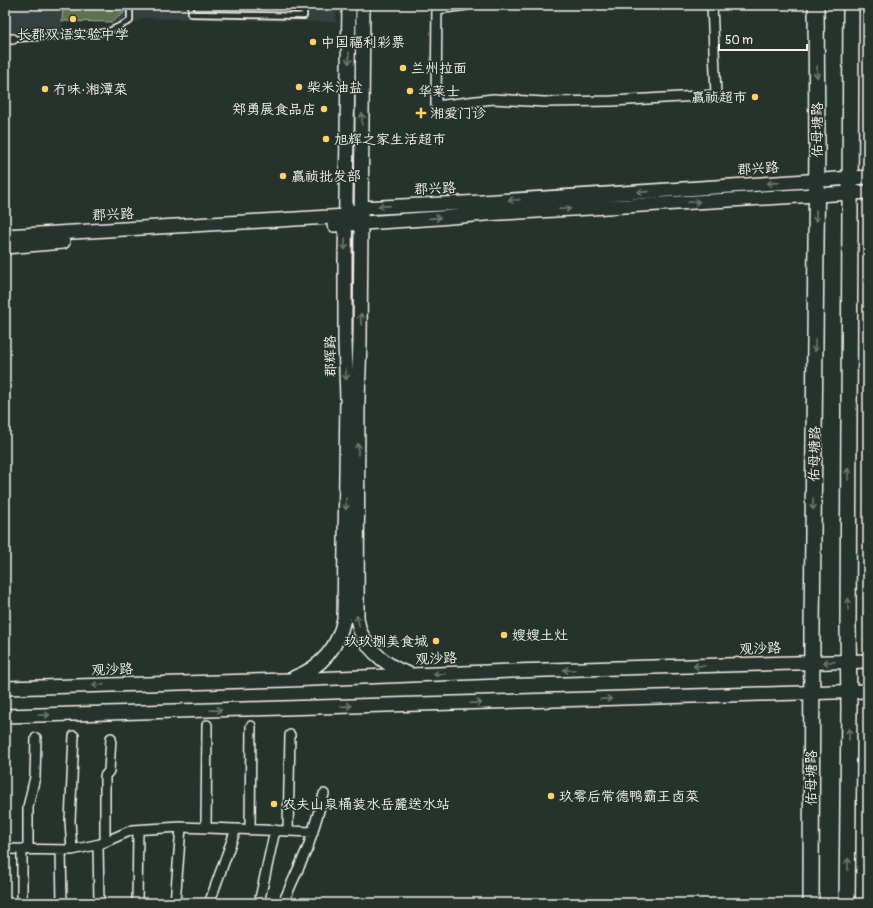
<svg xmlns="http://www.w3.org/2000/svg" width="873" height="908" font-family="Pangolin,'LXGW WenKai TC',sans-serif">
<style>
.built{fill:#364040}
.green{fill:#607051;stroke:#aab09c}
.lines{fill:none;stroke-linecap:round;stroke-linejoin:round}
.service-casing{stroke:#f4f1e8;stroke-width:8}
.minor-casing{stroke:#f4f1e8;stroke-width:12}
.secondary-casing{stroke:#f4f1e8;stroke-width:16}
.primary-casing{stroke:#f4f1e8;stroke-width:18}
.service{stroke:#26332d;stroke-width:4.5}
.minor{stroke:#26332d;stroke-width:9}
.secondary{stroke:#26332d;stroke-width:13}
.primary{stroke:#26332d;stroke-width:15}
.oneway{stroke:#6e766e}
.poi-dot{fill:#ffd166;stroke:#26332d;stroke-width:1.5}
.labels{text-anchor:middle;stroke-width:3;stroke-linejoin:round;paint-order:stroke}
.poi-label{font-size:14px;fill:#f4f1e8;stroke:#26332d;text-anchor:start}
.street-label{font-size:14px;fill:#f4f1e8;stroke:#26332d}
</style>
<rect width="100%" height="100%" fill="#26332d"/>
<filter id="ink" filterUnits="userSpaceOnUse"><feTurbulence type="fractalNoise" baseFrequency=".025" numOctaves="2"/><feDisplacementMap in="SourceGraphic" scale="8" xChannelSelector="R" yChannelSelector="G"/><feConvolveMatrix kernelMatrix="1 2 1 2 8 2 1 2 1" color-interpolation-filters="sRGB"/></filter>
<g filter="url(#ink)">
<path class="built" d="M5,5H336V22L144,18L120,29V22L62,21V34H5Z"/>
<path class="green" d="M63,5H124V13L112,22L62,21Z"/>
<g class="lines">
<defs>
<path id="service" d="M191,5V14L304,16V5
M13,39L95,34L109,31L130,21V5"/>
<path id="minor" d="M437,5L436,106L493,99L544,102L612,101L716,95L712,5
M437,9L467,5
M5,39H13
M206,827L207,725
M250,829L251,726
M288,831L290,735
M105,842V776L109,771L111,738
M98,845L99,903
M5,849L72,850L100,844L132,830L181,827L313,832
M22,849V903
M28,849V807L35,777L36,738
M61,850L62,903
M72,850L70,821L74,736
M137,903L138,830
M175,903L181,827
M208,903L210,901L236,829
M259,903L275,830
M283,903L308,847L324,794"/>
<path id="secondary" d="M363,5L360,340L358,399L357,617C358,623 359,630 362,635C371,653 390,668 409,674
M334,225L439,218L485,214L868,192
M5,236L346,216L361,208L482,202L868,177
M5,247L63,242
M295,677C322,667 338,647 344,619L347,399L345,342V260L349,5
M5,688L288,680L512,671L868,661
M5,716L868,691"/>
<path id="primary" d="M811,903L812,630L817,148L816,5
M847,903L849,707L848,626L851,5"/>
</defs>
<use href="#service" class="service-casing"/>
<use href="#minor" class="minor-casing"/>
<use href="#secondary" class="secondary-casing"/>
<use href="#primary" class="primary-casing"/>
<use href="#service" class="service"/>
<use href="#minor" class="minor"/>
<use href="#secondary" class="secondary"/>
<use href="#primary" class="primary"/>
</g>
<defs><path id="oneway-shaft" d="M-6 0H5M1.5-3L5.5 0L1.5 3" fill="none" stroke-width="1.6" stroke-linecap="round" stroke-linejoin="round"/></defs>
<g class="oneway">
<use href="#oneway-shaft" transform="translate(349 58) rotate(91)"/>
<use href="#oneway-shaft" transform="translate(817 72) rotate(90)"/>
<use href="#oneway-shaft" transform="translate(362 119) rotate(-90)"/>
<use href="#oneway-shaft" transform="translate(773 183) rotate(176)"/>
<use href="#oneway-shaft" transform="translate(643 192) rotate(176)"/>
<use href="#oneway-shaft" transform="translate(514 200) rotate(177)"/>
<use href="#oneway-shaft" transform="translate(694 202) rotate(-3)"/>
<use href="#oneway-shaft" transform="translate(384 206) rotate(176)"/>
<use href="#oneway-shaft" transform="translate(565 209) rotate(-3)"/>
<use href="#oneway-shaft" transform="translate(816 216) rotate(91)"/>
<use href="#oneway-shaft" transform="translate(435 218) rotate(-4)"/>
<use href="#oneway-shaft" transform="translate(345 244) rotate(91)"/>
<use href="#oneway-shaft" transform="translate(361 319) rotate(-90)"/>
<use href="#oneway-shaft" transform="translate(815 346) rotate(91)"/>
<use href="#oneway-shaft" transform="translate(346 374) rotate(88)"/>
<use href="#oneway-shaft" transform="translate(358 449) rotate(-89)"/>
<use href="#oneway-shaft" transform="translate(848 474) rotate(-90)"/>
<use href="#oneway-shaft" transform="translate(346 504) rotate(91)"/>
<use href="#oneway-shaft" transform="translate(813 504) rotate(90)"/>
<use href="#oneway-shaft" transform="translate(848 604) rotate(-90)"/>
<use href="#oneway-shaft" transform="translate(358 621) rotate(-101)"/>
<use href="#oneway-shaft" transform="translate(829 662) rotate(178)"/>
<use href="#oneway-shaft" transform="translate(699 666) rotate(178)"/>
<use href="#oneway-shaft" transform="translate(569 670) rotate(178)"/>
<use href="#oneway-shaft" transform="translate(439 674) rotate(178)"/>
<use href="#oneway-shaft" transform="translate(98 685) rotate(178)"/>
<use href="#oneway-shaft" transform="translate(606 699) rotate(-2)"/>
<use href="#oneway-shaft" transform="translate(476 703) rotate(-2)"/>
<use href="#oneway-shaft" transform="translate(346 706) rotate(-2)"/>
<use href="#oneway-shaft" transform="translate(216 710) rotate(-2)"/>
<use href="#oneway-shaft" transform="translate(44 715) rotate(-2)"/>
<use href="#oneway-shaft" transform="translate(849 734) rotate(-89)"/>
<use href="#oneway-shaft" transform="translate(848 864) rotate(-89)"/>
</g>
</g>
<g class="poi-dot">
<circle cx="73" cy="19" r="4"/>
<circle cx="313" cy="42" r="4"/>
<circle cx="403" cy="68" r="4"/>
<circle cx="299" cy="87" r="4"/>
<circle cx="45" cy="89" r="4"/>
<circle cx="410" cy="91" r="4"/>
<circle cx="755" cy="97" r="4"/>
<circle cx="324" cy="109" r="4"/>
<path d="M419 107h4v4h4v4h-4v4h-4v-4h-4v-4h4z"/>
<circle cx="326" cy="139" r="4"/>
<circle cx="283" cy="176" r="4"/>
<circle cx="504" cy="635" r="4"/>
<circle cx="436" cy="641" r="4"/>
<circle cx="551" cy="796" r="4"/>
<circle cx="274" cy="804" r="4"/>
</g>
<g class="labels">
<g class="poi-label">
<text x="73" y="39" text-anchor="middle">长郡双语实验中学</text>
<text x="321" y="47">中国福利彩票</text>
<text x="411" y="73">兰州拉面</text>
<text x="307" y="92">柴米油盐</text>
<text x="53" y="94">冇味·湘潭菜</text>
<text x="418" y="96">华莱士</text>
<text x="747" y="102" text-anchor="end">赢祯超市</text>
<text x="316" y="114" text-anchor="end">郑勇展食品店</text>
<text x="430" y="118">湘爱门诊</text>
<text x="334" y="144">旭辉之家生活超市</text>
<text x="291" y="181">赢祯批发部</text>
<text x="512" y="640">嫂嫂土灶</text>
<text x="428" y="646" text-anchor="end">玖玖捌美食城</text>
<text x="559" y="801">玖零后常德鸭霸王卤菜</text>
<text x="282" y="809">农夫山泉桶装水岳麓送水站</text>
</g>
<g class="street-label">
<text transform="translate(817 130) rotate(-90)" y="5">佑母塘路</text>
<text transform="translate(758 168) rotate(-4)" y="5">郡兴路</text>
<text transform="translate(435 188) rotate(-3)" y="5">郡兴路</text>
<text transform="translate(113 214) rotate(-3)" y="5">郡兴路</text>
<text transform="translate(330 356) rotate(-91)" y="5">郡辉路</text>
<text transform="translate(814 454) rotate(-89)" y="5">佑母塘路</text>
<text transform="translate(760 648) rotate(-2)" y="5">观沙路</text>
<text transform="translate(436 658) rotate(-2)" y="5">观沙路</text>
<text transform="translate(112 669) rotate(-2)" y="5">观沙路</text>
<text transform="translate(811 778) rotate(-90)" y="5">佑母塘路</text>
</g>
</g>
<rect width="873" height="908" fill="none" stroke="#26332d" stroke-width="20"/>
<rect x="10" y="10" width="853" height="888" fill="none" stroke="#f4f1e8" stroke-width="1.5" filter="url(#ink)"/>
<path d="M719 44v6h88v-6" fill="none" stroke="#f4f1e8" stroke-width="2"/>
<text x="725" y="44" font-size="12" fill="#f4f1e8" stroke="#26332d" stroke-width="3" paint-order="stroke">50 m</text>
</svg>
